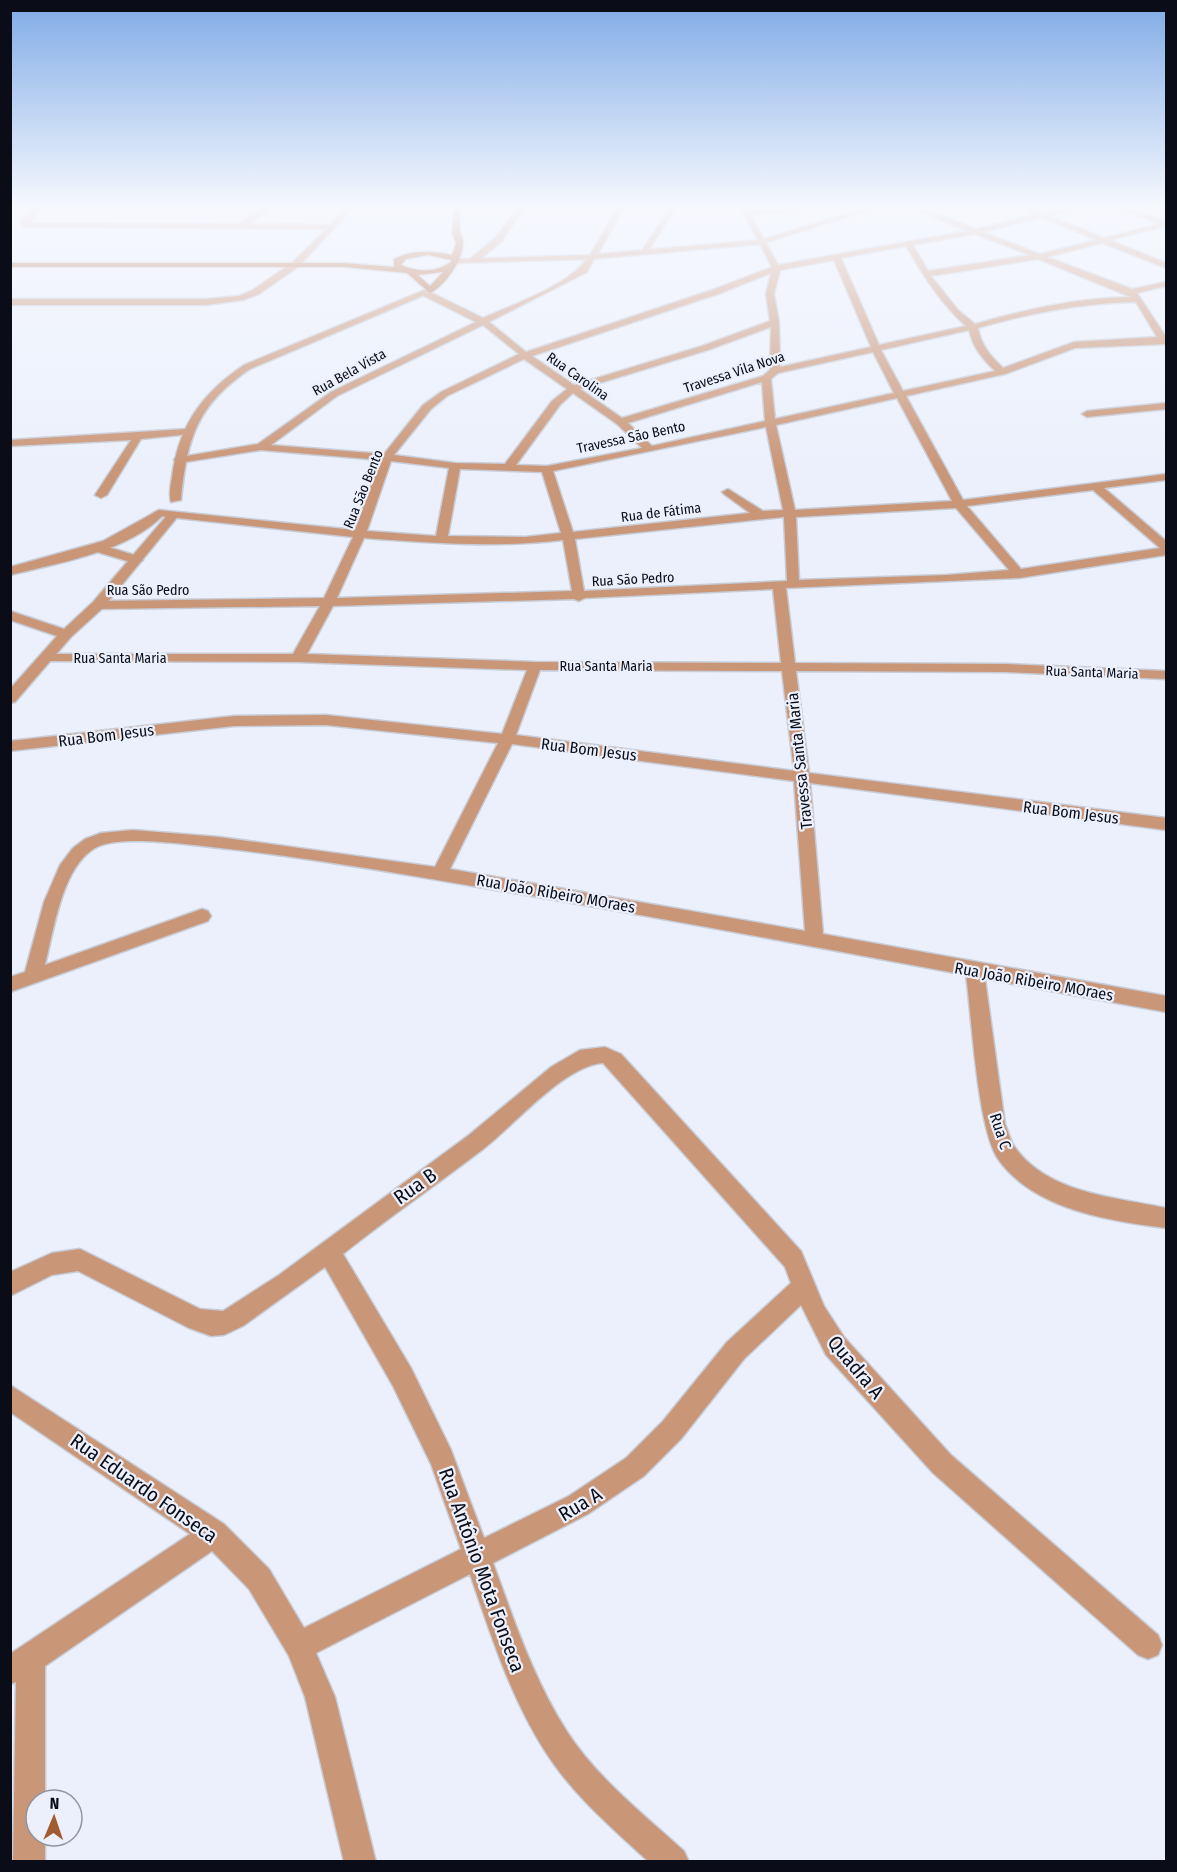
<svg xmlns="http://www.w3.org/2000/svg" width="1177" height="1872" font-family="'Fira Sans Condensed',sans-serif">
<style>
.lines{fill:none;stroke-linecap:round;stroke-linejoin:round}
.minor-casing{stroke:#c7ccd7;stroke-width:3}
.tertiary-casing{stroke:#c7ccd7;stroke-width:3}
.secondary-casing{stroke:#c7ccd7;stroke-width:3}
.minor{fill:#ca9678;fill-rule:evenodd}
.tertiary{fill:#ca9678;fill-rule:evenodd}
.secondary{fill:#b3693a;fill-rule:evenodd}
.labels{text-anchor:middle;stroke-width:4.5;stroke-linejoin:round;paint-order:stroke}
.far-street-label{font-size:14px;fill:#0a0d17;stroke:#ebf0fc}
.street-label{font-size:16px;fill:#0a0d17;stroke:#ebf0fc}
.near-street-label{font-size:20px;fill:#0a0d17;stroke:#ebf0fc}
</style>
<rect width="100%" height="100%" fill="#ebf0fc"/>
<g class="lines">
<defs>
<path id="minor" d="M35,206H42L29,223L239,224L266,206H273L249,224L330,225L348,206H355L299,266L259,294L243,300L206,305H10V299H206L239,296L253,290L293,262L326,229L24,227L20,222Z
M520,206H526L501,242L477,262H471V258L495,238Z
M671,206H677L646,254H640Z
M740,206H746L749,211L828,207L751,215L778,265L967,231L907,206H916L976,229L1035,215L1017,206H1026L1043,213L1083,206L1050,216L1104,238L1159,224L1114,206H1123L1166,222V226L1110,240L1166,263V268L1102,243L1047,257L1132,289L1166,282V286L1137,293L1166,337V344L1075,348L1005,374L906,396L963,500L1166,474V480L1104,488L1166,541V555L1019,578L786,588L795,663L1005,664L1166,671V679L1005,672L796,671L809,773L1166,818V830L810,783L823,934L1166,996V1012L985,979L1005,1124C1008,1131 1010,1140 1014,1146C1047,1194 1115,1197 1166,1208V1228C1110,1221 1034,1210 998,1159C977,1127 972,1017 966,975C808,946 649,915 490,889C404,874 316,859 229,849C198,846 123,834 97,847C62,865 54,930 45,965L202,909L208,911L211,916L208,921L10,992V977L25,972L44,902L60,865L73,848L85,839L101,833L133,830L219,837L435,867L498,743L326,725L234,726L10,751V741L234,716L326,715L502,734L527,670L298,662L40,661L38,658L45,654H293L320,606L98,609L92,605L98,601L324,598L353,537L159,516L153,513L159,510L355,530L381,460L261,450L179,463L174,460L175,458L258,444L331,392L476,322L424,296V292H430L483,318C518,302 568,287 590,255H596L587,272L489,322L526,352L715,289L772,267ZM1042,217L1096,240L1040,254L983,232ZM975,234L1030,255L928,271L913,245ZM906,246C923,275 941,304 966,326L879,345L841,258ZM1038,259L1131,297C1077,298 1027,309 975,324L958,310L931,276ZM834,260L871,347L780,367L779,322L774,294L780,270ZM771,273L766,294L770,321L702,346L574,385L532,356L721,293ZM1136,302L1157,337L1074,342L1003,368C990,355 982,347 978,328C1030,313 1081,303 1136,302ZM483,325L519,354L441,392L423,405L384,454L271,445L337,396ZM771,327L770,370L763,376L622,418L580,389L708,350ZM969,330C973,348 982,358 995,371L903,391L881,350ZM873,352L894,393L775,419L771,379L778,373ZM524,359L567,389L552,401L505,464L455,463L394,455L431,409L447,396ZM762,382L765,421L652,446L628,423ZM573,393L617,424L642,448L547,466L516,465L560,405ZM897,398L952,501L795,510L776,425ZM766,427L783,510L763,511L728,489L722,492L724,494L750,513L573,532L553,471ZM391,461L449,468L436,536L367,531ZM460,469L542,472L561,533L525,537L448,536ZM1093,490L1160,548L1021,569L967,506ZM956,508L1009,570L947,575L799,580L796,517ZM784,517L787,581L584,591L575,539ZM364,538C431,543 497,548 563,540L572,591L337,598ZM773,589L781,663L535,662L307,654L333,606L574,599L579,601L585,598ZM540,670L782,671L794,771L516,735ZM512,744L794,781L805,931L450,869Z
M1166,403V409L1087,417L1082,414L1087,411Z
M186,429L191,432L190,434L141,439L107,495L101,498L95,495L131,440L10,446V440Z
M98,544L141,557L143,560L137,564L94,551V545Z
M605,1047L621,1054L801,1251L824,1306L844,1337L951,1455L1158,1635L1162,1645L1158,1655L1148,1659L1138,1655L933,1473L826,1355L801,1305L744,1359L681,1439L644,1476L588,1514L493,1563C514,1620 533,1678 566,1730C596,1777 643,1814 684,1851L689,1862H649C612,1828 572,1794 545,1751C510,1696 491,1635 470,1574L316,1653L335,1697L376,1862H344L305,1697L289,1656L249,1589L212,1551L45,1666V1800H36V1836H45V1862H13L16,1682L10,1684V1654L190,1534L10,1412V1385L224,1524L269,1569L304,1628L461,1549L431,1464L393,1386L325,1267L243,1326L224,1335L211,1336L189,1328L78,1271L52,1275L10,1296V1272L52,1253L80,1249L200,1309L223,1311L279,1275L469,1135L551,1067L580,1050ZM603,1063L785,1267L791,1283L727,1342L663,1421L626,1458L569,1496L484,1538L451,1450L411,1368L343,1254C388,1218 436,1185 482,1150C514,1126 563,1066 603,1063Z"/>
<path id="tertiary" d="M619,206H625L598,254L760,240L872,206H882L761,244L593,259L456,263L452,261L456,259L590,255Z
M427,289L434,291L250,369C197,405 187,438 181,500L171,502C168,493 172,480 173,470C181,422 204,392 244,365Z
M159,510L165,513C132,551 58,563 10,575V567L103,541Z
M169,513L179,515L103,608L71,637L15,702L10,703V689L57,636L10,620V611L64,629L93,602Z"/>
<path id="secondary" d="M454,206H460C460,214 459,222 460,230C460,235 464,240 463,244C462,261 445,286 430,293L407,273L344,267H10V263H344L394,267V259C413,249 432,251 452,255L456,243L452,233ZM428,255L451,260V262C436,273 417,272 401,265L406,259ZM443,272L430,286L418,275Z"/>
</defs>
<use href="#minor" class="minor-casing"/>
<use href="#tertiary" class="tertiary-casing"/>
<use href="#secondary" class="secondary-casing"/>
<use href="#minor" class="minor"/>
<use href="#tertiary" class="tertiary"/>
<use href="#secondary" class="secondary"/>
</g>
<linearGradient id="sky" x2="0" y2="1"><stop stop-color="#7fabe6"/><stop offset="0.44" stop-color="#f6f8fe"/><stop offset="1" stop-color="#f6f8fe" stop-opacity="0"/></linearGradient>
<rect width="1177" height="468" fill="url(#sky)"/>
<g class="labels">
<g class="far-street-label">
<text transform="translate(349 372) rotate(-29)" y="5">Rua Bela Vista</text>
<text transform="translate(734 372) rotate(-18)" y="5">Travessa Vila Nova</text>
<text transform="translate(578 376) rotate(35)" y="5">Rua Carolina</text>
<text transform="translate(631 437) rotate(-12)" y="5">Travessa São Bento</text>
<text transform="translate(363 489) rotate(-68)" y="5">Rua São Bento</text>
<text transform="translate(661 512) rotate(-7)" y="5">Rua de Fátima</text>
<text transform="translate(633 579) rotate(-3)" y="5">Rua São Pedro</text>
<text x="148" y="595">Rua São Pedro</text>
<text x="120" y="663">Rua Santa Maria</text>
<text x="606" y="671">Rua Santa Maria</text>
<text transform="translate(1092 672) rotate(2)" y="5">Rua Santa Maria</text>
</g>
<g class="street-label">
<text transform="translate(106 735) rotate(-7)" y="6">Rua Bom Jesus</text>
<text transform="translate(589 749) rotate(7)" y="6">Rua Bom Jesus</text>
<text transform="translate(799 761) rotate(-96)" y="6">Travessa Santa Maria</text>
<text transform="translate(1071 812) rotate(7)" y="6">Rua Bom Jesus</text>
<text transform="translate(556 893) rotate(10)" y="6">Rua João Ribeiro MOraes</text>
<text transform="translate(1034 981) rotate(10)" y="6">Rua João Ribeiro MOraes</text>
<text transform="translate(1001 1131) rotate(72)" y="6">Rua C</text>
</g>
<g class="near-street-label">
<text transform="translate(415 1186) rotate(-35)" y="7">Rua B</text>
<text transform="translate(856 1367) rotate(50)" y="7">Quadra A</text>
<text transform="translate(144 1488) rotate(35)" y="7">Rua Eduardo Fonseca</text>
<text transform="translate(580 1504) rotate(-31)" y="7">Rua A</text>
<text transform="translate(482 1570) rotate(70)" y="7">Rua Antônio Mota Fonseca</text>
</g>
</g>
<rect width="1177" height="1872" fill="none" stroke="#0a0d17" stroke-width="24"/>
<g transform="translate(54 1818) rotate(2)"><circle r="28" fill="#ebf0fc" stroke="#9195a0" stroke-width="1.5"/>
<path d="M0-4.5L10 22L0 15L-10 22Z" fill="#a15c2f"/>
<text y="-9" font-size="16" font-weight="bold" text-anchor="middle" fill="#0a0d17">N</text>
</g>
</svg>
